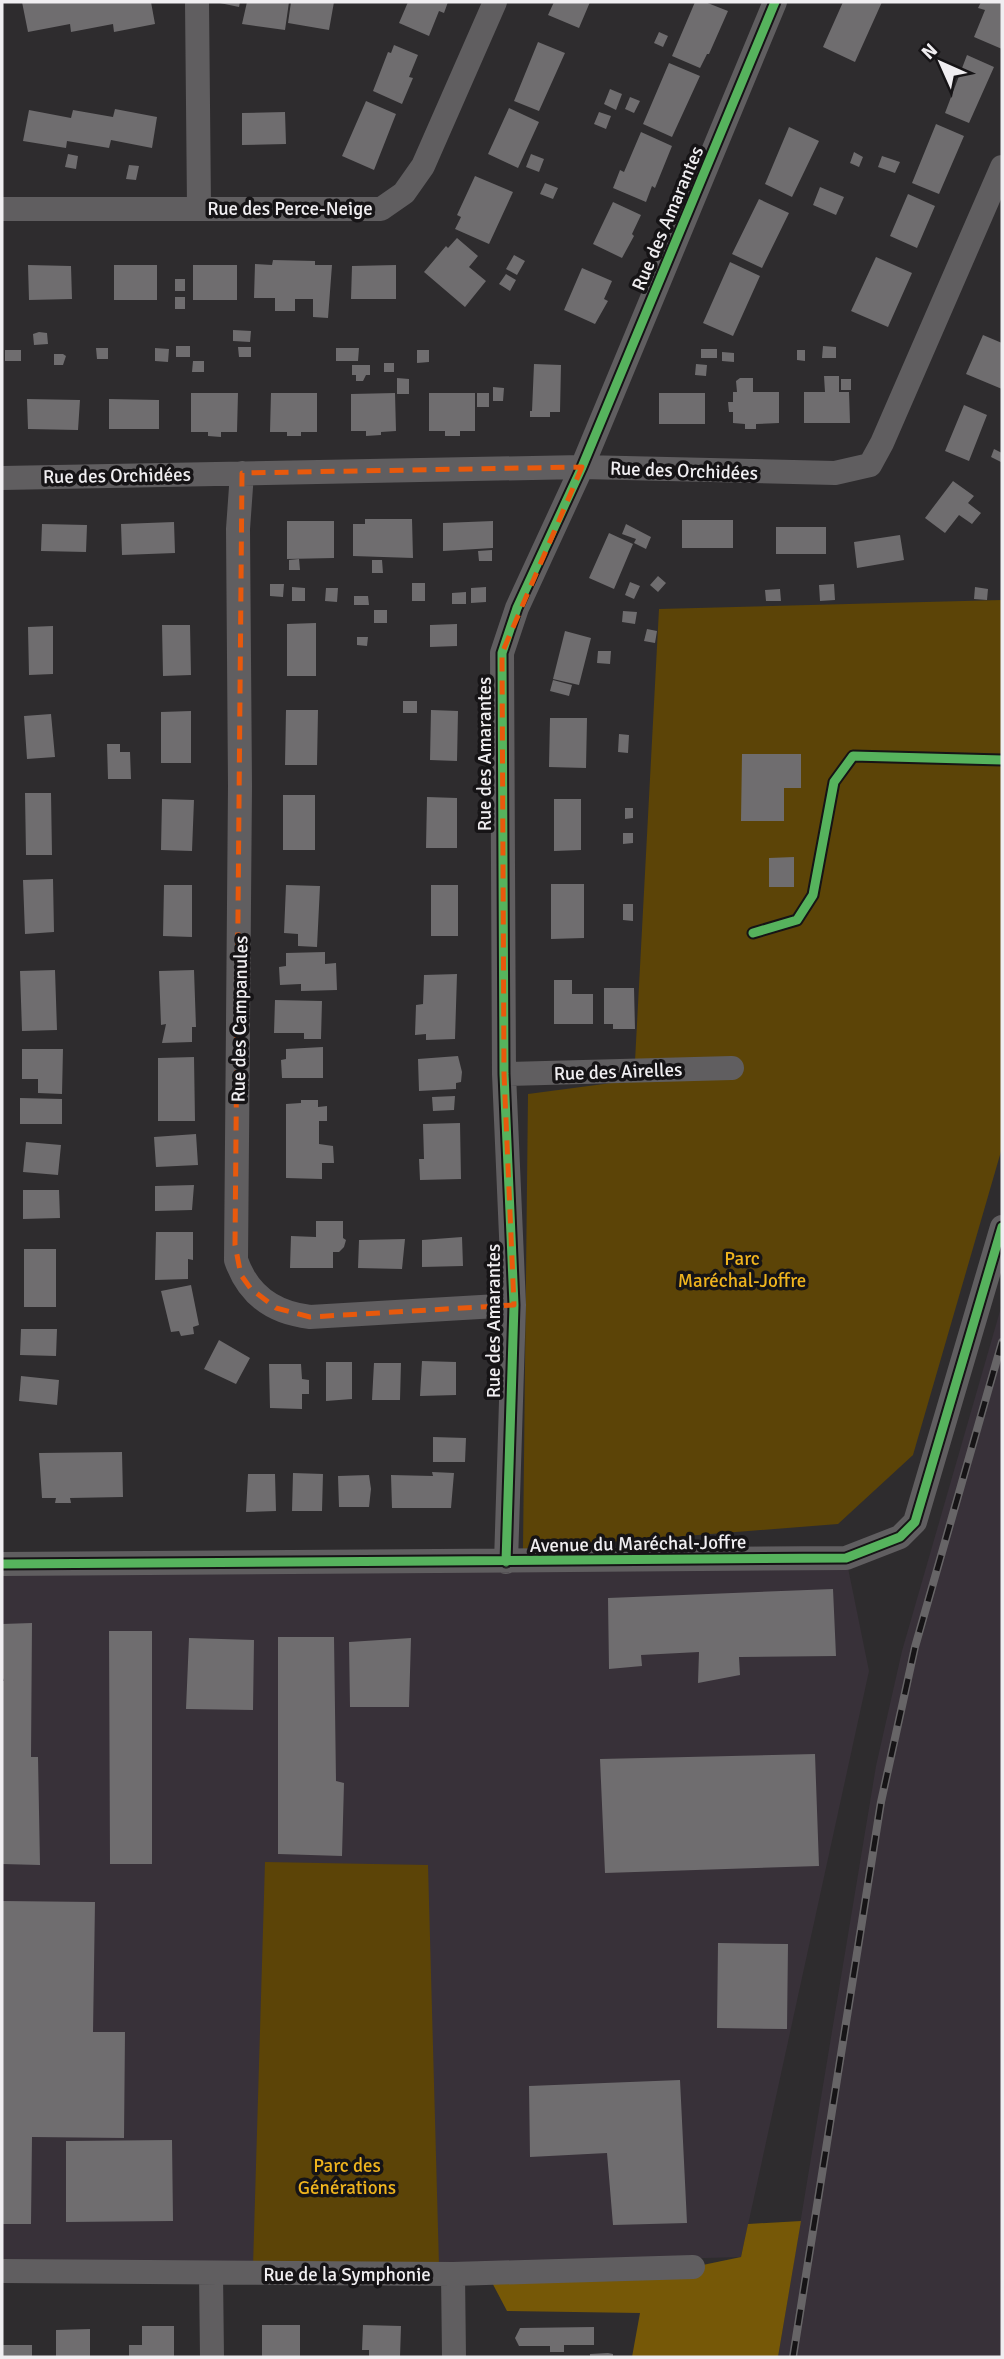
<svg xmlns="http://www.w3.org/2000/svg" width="1004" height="2359" font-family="Signika,sans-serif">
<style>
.built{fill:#383139}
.green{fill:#5c4407}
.forest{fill:#765807}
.building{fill:#6f6d6f}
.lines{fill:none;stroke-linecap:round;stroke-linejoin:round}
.street{stroke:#605e60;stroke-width:24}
.rail-casing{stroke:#676567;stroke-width:8}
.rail{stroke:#161416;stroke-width:5;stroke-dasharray:16;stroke-linecap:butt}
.cycleway-casing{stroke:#161416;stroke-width:13}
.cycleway{stroke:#56b35d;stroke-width:9}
.marked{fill:none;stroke:#e8590c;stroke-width:5;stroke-dasharray:14 9;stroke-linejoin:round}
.labels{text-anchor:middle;stroke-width:7;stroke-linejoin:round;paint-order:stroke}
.street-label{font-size:19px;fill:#f0eef1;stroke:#161416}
.park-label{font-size:19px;fill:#efb41e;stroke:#161416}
</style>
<rect width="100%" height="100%" fill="#2e2c2e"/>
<path class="built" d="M1002,1304V2357H778L876,1766L902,1651Z
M846,1558L869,1671L741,2257L635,2260L2,2268V1562Z"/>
<path class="green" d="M1002,600V1148L913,1455L838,1524L523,1549L528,1094L634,1080L659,609Z
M265,1862L428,1865L439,2265L253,2266Z"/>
<path class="forest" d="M801,2221L778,2357H632L640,2313L507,2311L487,2273L693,2267L741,2257L748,2224Z"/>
<path class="building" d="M22,2H151L155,24L114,32L113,24L71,32L70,24L28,32Z
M215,2H240L239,7Z
M247,2H289L285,30L242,24Z
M291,2H334L329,30L288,23Z
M408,2H448L444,13L439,11L429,36L399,23Z
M554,2H590L579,28L548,15Z
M695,2H705L728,11L709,54H707L700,68L672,56Z
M843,2H882L855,62L823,47Z
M981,2H1002V49L974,37L985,10L978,8Z
M659,32L668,36L663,47L654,43Z
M538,42L565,53L539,111L514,101Z
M394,45L418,55L409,77L413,78L402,104L373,91L388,52L391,53Z
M967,55L994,67L969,123L945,113Z
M669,63L700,76L672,137L643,124Z
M610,89L622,94L616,110L604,104Z
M630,97L640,101L634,113L625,109Z
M366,101L396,114L374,170L342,156Z
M509,108L539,122L518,168L488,154Z
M115,109L157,117L152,148L111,140L109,148L67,141L66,148L23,141L29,110L71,118L73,110L113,117Z
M285,112L286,144L242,145V113Z
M599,112L611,116L606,129L594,124Z
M936,124L964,136L939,194L912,183Z
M789,127L819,141L792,197L765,184Z
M641,132L672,146L655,188L652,186L646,202L613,188L620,170L624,172Z
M854,152L863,157L859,167L850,163Z
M68,154L78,156L76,169L65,167Z
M531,154L544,159L539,172L526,167Z
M882,156L900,162L895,173L878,167Z
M129,165L139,166L136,180L126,179Z
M475,176L513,192L489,244L455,229L461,217L457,215Z
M545,183L558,188L553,199L540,194Z
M820,187L844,197L836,215L813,205Z
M908,194L935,206L917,248L890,236Z
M759,199L789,213L762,268L732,254Z
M613,202L641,215L632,234L634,236L622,258L593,244Z
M457,238L478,256L469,267L486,281L465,307L424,272L446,246L448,248Z
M514,255L525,261L517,275L506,269Z
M876,257L912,273L888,327L851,311Z
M273,260L315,261V265H332L328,318L313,317V299H295V311H275V298H254L255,264L272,265Z
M730,262L760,276L733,336L703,323Z
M28,265L71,266L72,299L29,300Z
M114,265H157V300H114Z
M193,265H237V300H193Z
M396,265V299H351L352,266Z
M582,268L612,281L604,299L608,301L595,324L564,310Z
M506,274L516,280L510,291L499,284Z
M175,279H185V291H175Z
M175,297H185V309H175Z
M233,330L251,331L250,342L233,341Z
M39,332L47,333L48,344L34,345L33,334Z
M983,335L1002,343V389L966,374Z
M176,346H190V357H176Z
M823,346L836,347V358H822Z
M238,347H251V357H239Z
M96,348H108V359H97Z
M155,348L169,349L168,362L155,361Z
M336,348H359L358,361H336Z
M701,349H717V358H701Z
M5,350H21V361H5Z
M417,350H429V362L417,363Z
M797,350H805V361L797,360Z
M722,352L734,353V362L722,361Z
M54,354H63L66,356L63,365H54Z
M193,361H204V372H192Z
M384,363H394V372H384Z
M534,364L561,365L560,412H550V417H530V411H532Z
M696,364L707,365L706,376L695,375Z
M352,365H370V375H366L363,381H356V375H352Z
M824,376H839V392H849L850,423H804V392H825Z
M397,378L409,379V394H397Z
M740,378H753V392H779V423L756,424V429H745V424L733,423V412H729L728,402H733V392H737L736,381Z
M841,379H851V390H841Z
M493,387L504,388L503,401H493Z
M191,393H238L237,432H221V437L208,436V432H191Z
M271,393H317V432H301V436H287V432H270Z
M395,393L396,431L381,432V435L366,436V431H351V394Z
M429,393H475V431H460V436H445V431H429Z
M477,393H489V407H477Z
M659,393H705V424H659Z
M27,399L80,400L78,430L28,429Z
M109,399L159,400V429H109Z
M964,405L987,415L969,461L945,451Z
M994,449L1002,453L1001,462L991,457Z
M953,481L974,496L968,503L981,513L972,524L959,515L945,533L925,518Z
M365,519H412L413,558L353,556V524H365Z
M682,520H733V548H682Z
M287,521H334V558L287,559Z
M493,521V548L443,551V523Z
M174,522L175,553L122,555L121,524Z
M42,524L87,525L86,552L41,551Z
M626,524L651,537L646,549L634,543L636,539L622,534Z
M776,527H826V554H776Z
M609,533L633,544L614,589L589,578Z
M900,535L904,560L857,568L854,542Z
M492,550V561H479L478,551Z
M299,559L300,570H289V560Z
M372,560H382L383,573H372Z
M658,576L666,583L658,592L650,585Z
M630,582L640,586L634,599L625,595Z
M412,583H425V601H412Z
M270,584H284L283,597L270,596Z
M834,584L835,600L820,601L819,585Z
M292,587L305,588V601H292Z
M486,587V602L471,603V588Z
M975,587L988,589L987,600L974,599Z
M326,588H338L337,602L325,601Z
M780,589L781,601H766L765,590Z
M466,592V604H452V593Z
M354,596H368L369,605H354Z
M374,610H387V623H374Z
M623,611L637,612L635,624L622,622Z
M316,623V676H287V624Z
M457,624V646L430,647V625Z
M162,625H190L191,675L163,676Z
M53,626V674L29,675L28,627Z
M647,629L657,631L655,643L644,641Z
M565,631L591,638L579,685L553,679Z
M357,637H368L367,646L357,645Z
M598,651H611L610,664L597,663Z
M553,680L572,685L569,696L550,691Z
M403,701H417V713H403Z
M286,710H318L317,765H285Z
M431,710L458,711L457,761L430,760Z
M191,711V763H161V712Z
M51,714L55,757L27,759L24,716Z
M550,718H587L586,768L549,767Z
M619,734L629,735L628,753L618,752Z
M107,744H120V752H130L131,779H108Z
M742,754H801V788H784V821H741Z
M25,793H51L52,855H26Z
M283,795H315V850H283Z
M427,797L457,798V848H426Z
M162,799L194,800L192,851L161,850Z
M554,799H581V850L554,851Z
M625,808H633V818L625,819Z
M623,833H633V843L623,844Z
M794,857V887H769V858Z
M53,879L54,932L25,934L23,880Z
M551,884H584V938L551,939Z
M164,885H192V937L163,936Z
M286,885L320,886L317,947L298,946V934L284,933Z
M431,885H458V936H431Z
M623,904H633V921L623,920Z
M325,952V964L336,963L337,990L301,991V984L280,985L279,967L286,966V953Z
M55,970L57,1030L22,1031L20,971Z
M194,970L196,1027H192V1042L162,1043L166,1024L161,1025L159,971Z
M457,974L455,1039L426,1040V1034L415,1035L416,1005L423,1004L424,975Z
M554,980H572V994H593V1024H554Z
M604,988H634L635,1029H613V1024H604Z
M275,1000L322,1001L321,1039H304V1033H274Z
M323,1047V1078H282L281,1060L286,1059V1049Z
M22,1049H63L62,1094L38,1093V1079H22Z
M458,1056L462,1072L461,1082L456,1083V1089L419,1091L418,1059Z
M194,1057L195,1121H158V1058Z
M455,1096L454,1110L433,1111L432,1097Z
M20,1098L62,1099V1124H20Z
M301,1100H318V1107L327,1106V1121H319V1144L333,1146L334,1163H322V1179L286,1178V1104L301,1103Z
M460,1123L461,1179L420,1180L419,1159H424L423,1124Z
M196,1134L198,1165L156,1167L154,1137Z
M26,1142L61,1145L58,1175L23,1172Z
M194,1185L192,1210L155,1211V1186Z
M23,1190H59L60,1218L23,1219Z
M316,1221H343V1238L346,1240L344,1247L339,1252H333V1268H290L291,1236L316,1237Z
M156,1232H193V1260L188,1259V1279L155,1280Z
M462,1237L463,1266L422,1267V1240Z
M405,1239L402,1269L358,1268L359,1240Z
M24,1249H56V1307H24Z
M191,1285L199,1325L193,1327L194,1334L181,1336L179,1331L171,1332L161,1291Z
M21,1329H57L56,1356L20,1355Z
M219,1340L250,1358L236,1384L204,1369Z
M422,1361L456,1362V1395L420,1396Z
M326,1362H352V1399L326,1401Z
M374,1363H401L400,1400H372Z
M269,1364H301L302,1379L309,1380V1394H302V1409L270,1408Z
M21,1376L59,1380L57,1405L19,1401Z
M433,1437L466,1438L465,1462H433Z
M122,1452L123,1497L70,1498L71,1503H55L56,1498H42L39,1453Z
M432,1472L454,1473L451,1508H392L391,1475L433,1476Z
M293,1473L323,1474L322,1511H292Z
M248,1474H275L276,1511L246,1512Z
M369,1475L371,1489L369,1507H339L338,1476Z
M833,1589L836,1656L739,1657L740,1675L698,1683L699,1652L641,1655L642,1666L609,1669L608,1598Z
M32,1623L31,1757H38L40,1865L2,1864V1681H4L2,1675V1624Z
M109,1631H152V1864H110Z
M278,1637H334L336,1781L344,1783L342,1856L278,1854Z
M189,1638L254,1640L253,1710L186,1709Z
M411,1638L409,1707H350L349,1642Z
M815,1754L819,1866L605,1873L600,1759Z
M2,1901L95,1902L93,2032H125L124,2138L32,2137L31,2224H2Z
M718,1943L788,1944L787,2029L717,2028Z
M680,2080L687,2223L613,2225L607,2153L530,2157L529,2086Z
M172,2140L173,2221L66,2222V2141Z
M262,2325H300V2357H262Z
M363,2325L401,2326L400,2357H369V2350H362Z
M142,2326H174V2357H129V2345H142Z
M594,2327V2345H564V2352H550V2346H519L515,2338L520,2328Z
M90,2329V2357H56V2330Z
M2,2345H32V2357H2Z
M608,2353L613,2354V2357H590V2354Z"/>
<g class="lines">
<path class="street" d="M197,2L199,207
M2,209H381L404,193L423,166L495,2
M242,473L238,529L240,786L236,1260C248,1295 274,1313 310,1317L514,1305
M2,478L582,467L835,473L870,465L882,443L1002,167
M504,1074L732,1068
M506,1562L514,1305L504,1074L502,653L517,608L582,467L775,2
M2,1564L846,1558L900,1537L915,1522L1002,1227
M2,2271L453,2274L693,2267
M211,2274L212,2357
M453,2274L454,2357"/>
<defs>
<path id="rail" d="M793,2357L881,1802L915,1647L1002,1342"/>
</defs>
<use href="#rail" class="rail-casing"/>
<use href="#rail" class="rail"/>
<defs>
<path id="cycleway" d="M753,933L797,920L813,895L834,782L853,756L1002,760
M506,1562L514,1305L504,1074L502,653L517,608L582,467L775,2
M2,1564L846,1558L900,1537L915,1522L1002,1227"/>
</defs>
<use href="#cycleway" class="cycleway-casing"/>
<use href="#cycleway" class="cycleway"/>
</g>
<path class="marked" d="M582,467L502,653L504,1074L514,1305L310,1317L276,1308L251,1289L241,1275L235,1245L242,473Z"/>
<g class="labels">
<g class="street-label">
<text x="290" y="215">Rue des Perce-Neige</text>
<text transform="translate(667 218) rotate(-67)" y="7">Rue des Amarantes</text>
<text transform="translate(684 470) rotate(2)" y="7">Rue des Orchidées</text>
<text transform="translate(117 475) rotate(-1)" y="7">Rue des Orchidées</text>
<text transform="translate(484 754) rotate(-90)" y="7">Rue des Amarantes</text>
<text transform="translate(239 1019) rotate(-89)" y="7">Rue des Campanules</text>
<text transform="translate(618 1071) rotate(-2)" y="7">Rue des Airelles</text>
<text transform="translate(493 1321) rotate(-90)" y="7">Rue des Amarantes</text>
<text transform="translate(638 1543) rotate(-1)" y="7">Avenue du Maréchal-Joffre</text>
<text x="347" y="2281">Rue de la Symphonie</text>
</g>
<g class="park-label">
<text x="742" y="1265">Parc<tspan x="742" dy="22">Maréchal-Joffre</tspan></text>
<text x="347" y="2172">Parc des<tspan x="347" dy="22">Générations</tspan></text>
</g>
</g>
<rect width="1004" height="2359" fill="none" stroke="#f0eef1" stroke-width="7"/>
<g transform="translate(941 63) rotate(315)" stroke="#161416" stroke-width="5" paint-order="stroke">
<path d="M0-5L12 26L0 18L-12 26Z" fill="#f0eef1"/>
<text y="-10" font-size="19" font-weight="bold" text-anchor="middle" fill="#f0eef1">N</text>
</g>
</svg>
